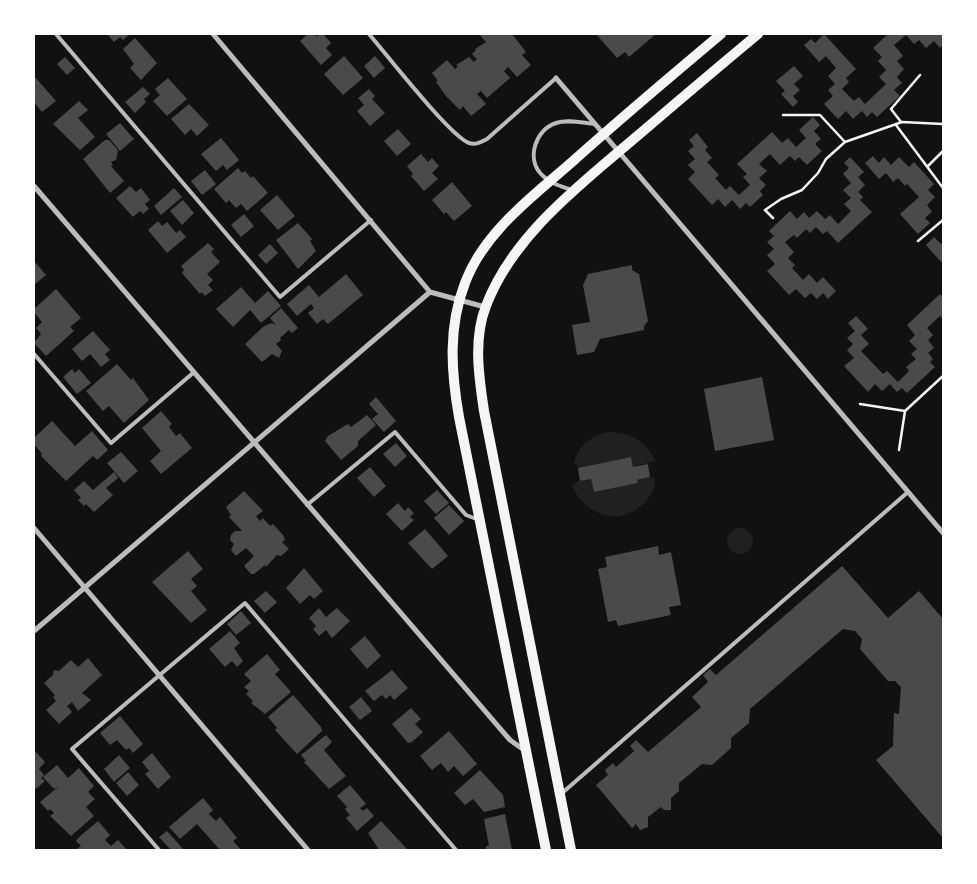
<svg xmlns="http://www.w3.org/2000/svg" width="977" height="884" font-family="'Noto Serif',serif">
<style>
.green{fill:#202020}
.building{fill:#4a4a4a}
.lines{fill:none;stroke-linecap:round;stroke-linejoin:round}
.path{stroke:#f5f5f5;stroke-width:2.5}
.service{stroke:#bcbcbc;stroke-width:4}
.minor{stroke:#bcbcbc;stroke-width:5}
.secondary{stroke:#f5f5f5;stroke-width:10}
</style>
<rect width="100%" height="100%" fill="#111"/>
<path class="green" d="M609,432C630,432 647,441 655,461L633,467L631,457L578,468L574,463C578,445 592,436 609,432Z
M652,477L655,479C656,488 650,497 644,503C620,528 585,515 572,486L576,482L591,479L594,492L637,483V480Z
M727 541a13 13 0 1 1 26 0a13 13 0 1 1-26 0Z"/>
<path class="building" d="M107,34H130L123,40L120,37L114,42Z
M308,34L317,36L323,34L331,43L326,48L332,55L321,65L300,41Z
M479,34H512L526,52L522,55L531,65L517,77L508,67L504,71L510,78L487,98L481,91L477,94L486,104L471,116L463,106L460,110L446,96L436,82L438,81L432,73L447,60L455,69L458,66L456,65L469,57L474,62L477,59L472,54L476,50L475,49L486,42Z
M596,34H656L629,57L625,52L617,58Z
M824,34L856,69L846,78L849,82L842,89L854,101L859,97L865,104L886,84L879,77L886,70L878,61L882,57L873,48L888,34H943V45L940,48L934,41L926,48L919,40L914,44L906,35L894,45L903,56L897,61L904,69L897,77L902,83L894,90L900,96L877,117L872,112L867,117L862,111L853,119L846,111L838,119L824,104L833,96L828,90L835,84L828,76L836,68L826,56L819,62L804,45L811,39L815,43Z
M135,38L157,63L141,80L130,68L134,64L123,49Z
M344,56L363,78L343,95L324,74Z
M375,56L385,68L374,78L364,66Z
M65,57L75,68L67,75L57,64Z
M794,66L803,76L794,84L800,90L793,96L798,102L793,107L781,94L785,91L776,81Z
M35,77L56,101L42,112L34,102Z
M168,78L187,99L167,116L153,101L160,95L155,89Z
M143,87L150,94L144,99L146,102L135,113L125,102Z
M369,89L375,96L372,99L385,113L370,126L357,111L364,105L358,98Z
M79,101L88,110L78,118L95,137L80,150L53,124Z
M189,104L209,125L197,136L191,129L185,135L171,119Z
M813,117L820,125L814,131L821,139L815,144L822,151L807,165L799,157L795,161L790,156L780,165L770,154L759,164L767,171L759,178L766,185L760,191L763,195L750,207L746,203L740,209L732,200L725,207L718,199L712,205L688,179L695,172L688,165L695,159L688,151L694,146L689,140L697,133L708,147L705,150L712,158L707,162L719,175L715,178L726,190L730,186L739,195L750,185L743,177L747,174L737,164L772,132L782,143L788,138L796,147L806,138L799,130Z
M120,123L134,139L120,151L106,134Z
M398,129L411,144L397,156L384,141Z
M221,138L239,160L227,170L223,165L216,171L201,154Z
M105,140H109L118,150L116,160L111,162L113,165L111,166L124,181L110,193L83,159Z
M421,154L428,162L432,158L439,166L432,173L438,179L424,191L411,176L413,174L407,166Z
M873,156L879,163L884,157L891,165L899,157L909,167L914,162L934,184L928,190L935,197L927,205L932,212L925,218L930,223L918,234L900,214L919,197L907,184L905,186L898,178L893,182L886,173L879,179L865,163Z
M850,157L864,172L858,177L865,185L858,192L863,197L860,200L872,212L838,243L827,231L823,234L816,227L810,233L806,229L797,238L794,235L785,242L794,252L788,258L795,265L792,268L803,280L809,274L817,283L823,277L836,291L828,299L823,293L817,299L811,293L805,298L796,289L789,295L767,271L775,264L767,255L774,249L767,242L774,236L769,231L790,211L797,219L804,212L809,218L817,211L825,219L830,215L838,224L851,211L844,204L851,198L843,190L851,183L843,174L849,168L844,163Z
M238,168L242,173L245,171L251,178L253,176L268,193L247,211L241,204L236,208L229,200L226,203L214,189Z
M205,170L216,184L202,195L191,181Z
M452,182L472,206L454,221L446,212L444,214L432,200Z
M130,186L136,192L141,188L150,200L145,204L149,209L143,214L140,211L133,217L116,198Z
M174,188L182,197L161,215L154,206Z
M277,195L295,216L278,230L260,210Z
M183,200L194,213L182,225L170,211Z
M244,214L254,226L241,237L231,225Z
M158,221L162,226L167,222L176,233L180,230L186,237L167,253L148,230Z
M298,223L312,239L310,241L316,251L298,269L276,240Z
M934,237L941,244L943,242V260L941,262L926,245Z
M208,243L214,249L211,252L220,262L207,274L213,280L208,285L213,290L205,296L202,292L200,294L182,273L184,270L181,266Z
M270,244L278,253L266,264L258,255Z
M34,261L46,275L34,285Z
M632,265V270L639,274L648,321L644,326V330L600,339L594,352L577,355L572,325L590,322L583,285L588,274Z
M346,274L363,295L328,324L323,319L317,324L308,313L314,308L311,304L297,316L287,304L309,285L319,297Z
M241,287L255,303L268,291L281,306L261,323L250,310L233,327L216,309Z
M56,289L81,318L70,327L74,331L46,356L34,343L41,334L36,328L42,322L34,312V309Z
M940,294L943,297V319L940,316L927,328L933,335L928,340L934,348L928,353L933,359L930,362L935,367L907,393L902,388L897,392L890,384L882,391L875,384L868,392L844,366L854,358L847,350L853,344L847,338L855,331L848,323L856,316L868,329L861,335L869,344L861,351L883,374L887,371L898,382L909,371L906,367L916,359L911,354L917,349L909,341L915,335L907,325Z
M281,308L298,328L292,333L289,330L280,338L281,340L276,344L282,351L279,358L272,354L262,362L245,344L264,326L272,323L276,325L270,318Z
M93,331L110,350L105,354L110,360L101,367L90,354L82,361L72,349Z
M117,364L131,380L133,378L149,400L124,423L109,406L103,411L86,391Z
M72,369L75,373L79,369L91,383L77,394L63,377Z
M762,377L774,440L715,451L704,389Z
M376,397L396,421L384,432L372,419L378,414L369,404Z
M161,411L172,424L169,427L176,436L180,433L192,448L161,474L150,461L161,451L142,428Z
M367,415L376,425L358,441V446L341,460L325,441L328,436L348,424L351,427Z
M52,421L75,446L92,431L108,450L97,460L93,456L66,481L41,456L42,454L34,444V438Z
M396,443L407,456L395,467L383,454Z
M121,452L138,471L124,483L107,463Z
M631,457L633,467L648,464L650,477L637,480L638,483L594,492L591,479L580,481L578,468Z
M370,467L386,486L374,497L357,478Z
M114,472L118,478L106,488L113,495L94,512L86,504L84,506L78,500L81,498L74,490L84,481L93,490Z
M437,490L449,503L436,514L424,501Z
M244,491L263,511L256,516L260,521L263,518L270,526L273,524L283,535L285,540L282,542L289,549L281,556L277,555L266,567L265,565L254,574H251L244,566L254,556L246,548L236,556L231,550L234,544L230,540L231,535L235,531H242L229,517L231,515L226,507Z
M398,503L405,511L408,507L414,513L410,517L414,520L402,531L386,514Z
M449,505L464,521L449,535L434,518Z
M425,529L448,556L432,569L408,543Z
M658,546L659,555L671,552L681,605L669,607L671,615L618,626L616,620L608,622L598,569L607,567L605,557Z
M188,551L203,569L191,579L197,586L191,591L207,610L191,623L152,582Z
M842,566L888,618L919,591L943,619V838L876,760L893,746L894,713L899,714L901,687L895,681H888L860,649L862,639L855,631L843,629L750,709L749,723L731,738V748L712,765L702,764L679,783V791L671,798V810H664L661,807L648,817V827L640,830L636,824L632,828L596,785L608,775L605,770L613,763L616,767L634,751L630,746L636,740L648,752L701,707L692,697L708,682L703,675L710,669L716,675Z
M304,568L323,591L314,599L310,595L300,604L286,588Z
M266,591L277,602L265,613L254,601Z
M319,608L326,617L337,608L350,621L332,638L326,630L319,636L313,629L316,626L309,618Z
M241,611L251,623L236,635L227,624Z
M230,631L240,643L234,648L243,661L237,667L232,661L225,667L209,649Z
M365,636L381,656L367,669L350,649Z
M267,654L280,670L275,674L291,692L265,714L251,703L253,701L246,694L249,691L244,687L251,681L244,674Z
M88,658L102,675L82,693L91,700L78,711L72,702L67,706L72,712L59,724L46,710L56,701L53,697L55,695L44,683L53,675L54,670L59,671L71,660L78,667Z
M392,670L408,688L394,700L390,695L386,699L382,695L374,701L365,691Z
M293,695L321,727L322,731L297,754L275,730L277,728L268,717Z
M361,697L372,711L360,720L349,707Z
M411,708L421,719L415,724L423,732L412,742L408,743L392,724Z
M120,716L143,744L133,753L129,748L126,750L117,740L110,745L100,733Z
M449,731L477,764L463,776L454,766L448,772L441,763L432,770L420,756Z
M326,735L332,742L324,750L346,776L329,789L304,762L306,761L301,755Z
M36,752L45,762L39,769L44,775L41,778L45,781L36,789L34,786V754Z
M152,753L171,777L158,789L145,774L149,771L142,762Z
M119,755L130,768L114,782L104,769Z
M57,765L68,778L79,768L94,786L88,792L95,799L86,807L94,816L71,836L50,816L54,813L50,809L48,811L40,802L59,786L54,789L43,777Z
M480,770L503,795L505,807L484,812L473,799L465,805L454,793Z
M128,772L139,785L127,796L116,783Z
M350,785L366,804L360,808L363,811L367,808L374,816L357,831L346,818L350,815L345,809L347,807L337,796Z
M203,798L213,810L209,814L216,821L220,817L237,838L233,841L241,850H220L197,824L180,839L169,827Z
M505,814L512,850H486V846H489L484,819Z
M98,821L110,835L105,840L111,846L118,840L127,850H79L77,849L81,846L76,841L78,838Z
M381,821L407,849L405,850H379L368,833Z
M167,831L184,850H171L159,837Z"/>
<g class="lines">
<path class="path" d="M783,115H820L845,142
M901,122L891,109L920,75
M896,125L943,188
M928,166L943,151
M773,218L765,210L781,199L802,190L818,173L826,159L845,142L902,122L943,124
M918,241L943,220
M860,404L905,411L899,450
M905,411L943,376"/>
<path class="service" d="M56,34L280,297L371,220
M369,34C386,54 450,136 469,143C476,145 481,142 487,139L556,78
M572,190C560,186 549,183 541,174C526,158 536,129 556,123C568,119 583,123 595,124
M34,354L111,443L193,373
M307,505L395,432L466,515L479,520
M561,794L908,492
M159,850L72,749L245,603L456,850"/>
<path class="minor" d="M213,34L430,292L485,307
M556,78L943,533
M34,186L510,740L524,750
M34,528L308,850
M34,631L430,292"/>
<path class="secondary" d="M546,850L459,417C451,371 448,327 465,283C484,232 532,197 572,162C621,118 671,76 721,34
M571,850L484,411C479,378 473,339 486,306C513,235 580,185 636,137C676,103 717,68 758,34"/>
</g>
<rect width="977" height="884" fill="none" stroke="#ffffff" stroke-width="70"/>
</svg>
